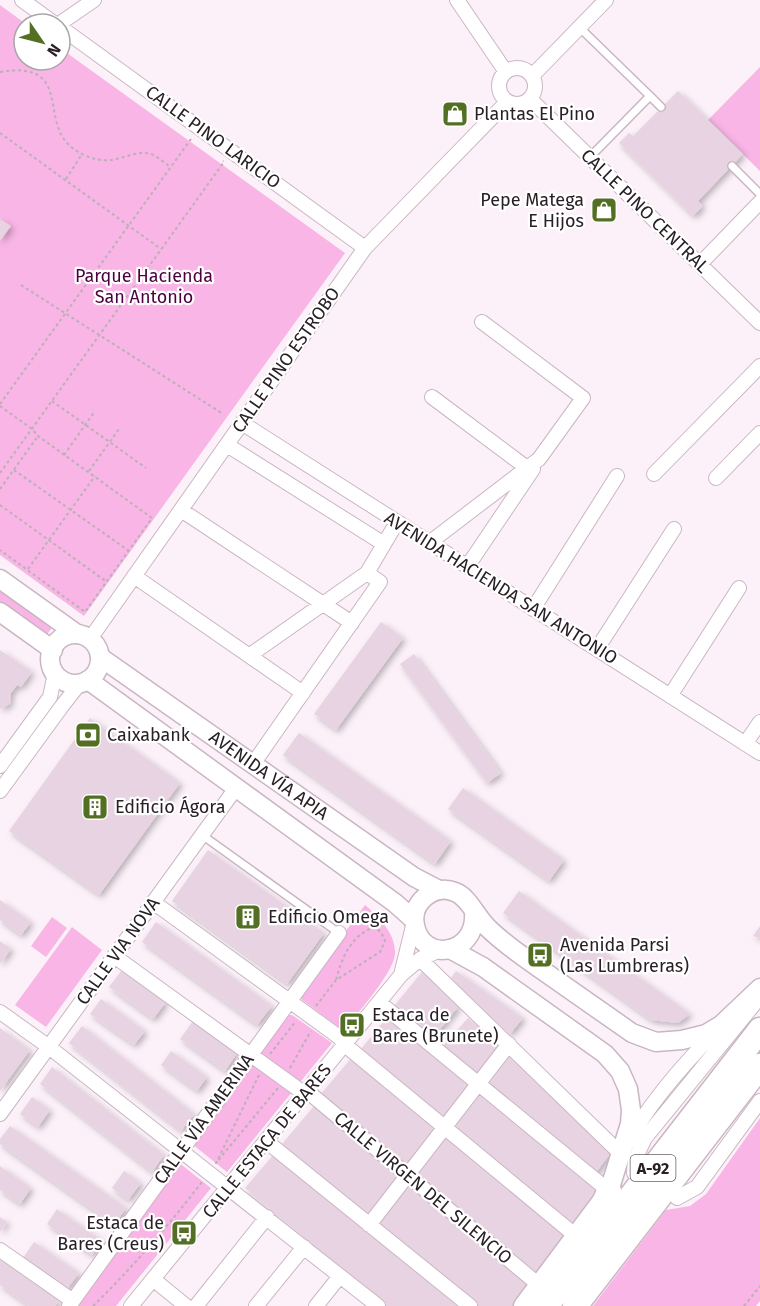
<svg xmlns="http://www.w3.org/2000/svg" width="760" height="1306" font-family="'Fira Sans',sans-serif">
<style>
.green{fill:#f8b5e5}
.building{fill:#e7d3e1;filter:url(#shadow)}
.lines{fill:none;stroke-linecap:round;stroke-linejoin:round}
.lane-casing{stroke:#c9b6c3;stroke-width:10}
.street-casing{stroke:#c9b6c3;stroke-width:16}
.secondary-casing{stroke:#c9b6c3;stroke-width:21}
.highway-casing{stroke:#c9b6c3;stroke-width:27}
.path{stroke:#bbb0b7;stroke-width:2;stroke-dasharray:3 3;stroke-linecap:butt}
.lane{stroke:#fff;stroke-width:7}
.street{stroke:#fff;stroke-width:14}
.secondary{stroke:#fff;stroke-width:18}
.highway{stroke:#fff;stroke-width:24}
.labels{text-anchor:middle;stroke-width:4.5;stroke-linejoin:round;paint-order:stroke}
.shield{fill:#fff;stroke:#686366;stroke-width:1.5}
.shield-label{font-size:16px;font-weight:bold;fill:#282025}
.poi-label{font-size:18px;fill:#282025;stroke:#fff;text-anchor:start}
.street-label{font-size:18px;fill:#282025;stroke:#fff}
.park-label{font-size:18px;fill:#4c003f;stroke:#fff}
</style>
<defs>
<filter id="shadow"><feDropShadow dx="3" dy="3" stdDeviation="3" flood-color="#0004"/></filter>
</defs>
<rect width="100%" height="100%" fill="#fdf1f9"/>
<path class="green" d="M0,5L26,24H24V60H60V48L345,253L84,616L0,555Z
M760,67V171L708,120Z
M0,588L53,626L46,636L0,603Z
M365,905C379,917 395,933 395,952C396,971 356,1014 344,1031L301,999L299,995Z
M52,917L67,928L46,957L31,946Z
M72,927L102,950L46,1027L15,1005Z
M286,1015H292L332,1043L227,1172L192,1144Z
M760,1118V1301L756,1306H593L666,1210L690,1206L706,1194Z
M178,1162L211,1188L116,1306H74Z"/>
<path class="building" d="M678,91L743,154L698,201L703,206L693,216L619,143L629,133L633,136Z
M0,219L11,226L0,241Z
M381,622L403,638L336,730L314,714Z
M0,650L32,672L21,687L17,685L11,693L10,704L0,709Z
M414,654L501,773L487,783L400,664Z
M90,718L180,783L99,895L9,831Z
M299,733L451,841L435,864L283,755Z
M463,788L564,860L549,881L448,809Z
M208,850L324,933L287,984L172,901Z
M519,891L690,1014L678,1023L651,1020L503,913Z
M0,900L31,922L21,935L0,920Z
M156,922L272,1006L257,1025L142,942Z
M760,926V938L753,936Z
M0,941L11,949L0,964Z
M122,970L166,1002L153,1019L109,987Z
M456,971L523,1018L510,1034L451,978Z
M422,972L458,1007L433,1038L394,1006Z
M101,999L145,1031L134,1045L90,1014Z
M388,1016L473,1084L444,1119L360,1050Z
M468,1018L499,1048L478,1075L443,1046Z
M193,1021L237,1053L225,1071L180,1039Z
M82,1026L194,1114L181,1131L69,1043Z
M0,1028L30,1050L0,1091Z
M171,1051L207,1077L197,1091L161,1065Z
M507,1054L610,1154L595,1174L484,1082Z
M353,1056L439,1129L406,1168L320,1095Z
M52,1067L164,1155L152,1172L40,1084Z
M480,1091L603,1194L574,1228L451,1126Z
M32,1097L50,1110L38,1127L20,1114Z
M314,1106L401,1178L370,1217L282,1144Z
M10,1126L126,1208L114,1225L0,1144V1139Z
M445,1135L567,1236L535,1275L415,1174Z
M274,1154L381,1244L457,1306H387L352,1278L245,1188Z
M0,1166L31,1188L20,1204L0,1190Z
M124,1171L141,1183L128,1200L112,1188Z
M407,1185L530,1286L514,1306H476L375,1223Z
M57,1209L102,1241L92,1255L47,1224Z
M0,1217L7,1222L0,1232Z
M34,1242L79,1273L67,1289L23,1258Z
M0,1260L59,1301L55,1306H29L0,1285Z"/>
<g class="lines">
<defs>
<path id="lane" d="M579,27L650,96L590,157
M650,96L661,107
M732,166L760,194
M202,835L339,933"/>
<path id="street" d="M22,0L55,24
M457,0L506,72
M59,24L94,0
M60,27L365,248
M499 86a18 18 0 1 1 36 0a18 18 0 1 1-36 0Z
M532,76L606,0
M530,99L760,323
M700,264L760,202
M432,397L527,468
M242,423L760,753
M227,445L384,544
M654,474L760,366
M716,478L760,433
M181,510L352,623
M429,543L539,459L583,398L482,322
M467,567L533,469
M134,576L303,693
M533,609L617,476
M90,639L365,248L507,102
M597,649L674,529
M250,655L367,573L397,522
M670,696L739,588
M745,744L760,722
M253,764L380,582L367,573
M0,766L50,697L55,673
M0,791L62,706L80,683
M153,902L339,1037L345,1045L576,1236
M114,956L305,1094
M420,959L621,1154C645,1108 680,1068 716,1031
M401,975L414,922
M380,1003L609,1191
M0,1012L49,1047L378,1306
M307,1091L539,1285
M0,1114L236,788
M266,1141L470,1306
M634,1173L635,1159L645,1138L760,997
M677,1198L697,1187L760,1101
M369,1225L509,1044
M0,1250L73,1301
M153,1279L186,1306
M69,1306L339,933
M131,1306L401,975L420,959L440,950
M196,1306L267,1217
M256,1306L304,1247
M316,1306L340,1276"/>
<g id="secondary">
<path d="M0,579L77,634"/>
<path d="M0,612L53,650"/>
<circle cx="75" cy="659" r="25"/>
<path id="s1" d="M100,657L414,877L439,890"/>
<path d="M88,680L395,903L414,920"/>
<path d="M474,913C477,955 422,964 415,925C410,903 434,883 455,892C469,897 476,917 488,928C504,944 524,957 542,970C572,991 602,1012 632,1033L656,1042L682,1040L706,1034L721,1025L760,988"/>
<path d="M450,949L483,967L605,1054L620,1071L628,1089L631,1110L630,1124L609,1191L523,1306"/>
</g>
<path id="highway" d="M593,1231L609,1191
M546,1306L760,1030
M575,1306L760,1066"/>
</defs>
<use href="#lane" class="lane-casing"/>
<use href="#street" class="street-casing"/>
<use href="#secondary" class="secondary-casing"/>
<use href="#highway" class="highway-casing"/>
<path class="path" d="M0,72C71,60 41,117 68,144C78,154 96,162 110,160C123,159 137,150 151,154C158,157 165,163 170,167
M0,133L161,249
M66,179L82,154
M21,285L223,414
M52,401L146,468
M0,404L191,139
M0,406L32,429L38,436L152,518L85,612L0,550
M64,455L95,411
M14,470L129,551
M89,471L119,429
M0,473L224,162L223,161
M0,489L38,436
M0,505L107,582
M28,569L95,476
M316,1006L336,980L380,952L385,941L381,932L374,927C351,936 342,957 336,980
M270,1054L296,1021
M290,1068L311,1031
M259,1075L216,1163L278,1088
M93,1306C133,1267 168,1226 202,1182
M744,1306L760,1286"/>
<use href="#lane" class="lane"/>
<use href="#street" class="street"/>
<use href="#secondary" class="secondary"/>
<use href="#highway" class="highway"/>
</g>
<defs>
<symbol id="shop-square" viewBox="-11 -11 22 22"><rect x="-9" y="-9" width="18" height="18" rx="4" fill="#536f23" stroke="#fff"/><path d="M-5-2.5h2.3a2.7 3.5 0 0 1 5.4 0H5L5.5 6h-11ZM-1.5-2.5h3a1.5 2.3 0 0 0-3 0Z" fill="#fff"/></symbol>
<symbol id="bank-square" viewBox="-11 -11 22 22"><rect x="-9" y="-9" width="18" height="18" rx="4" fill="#536f23" stroke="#fff"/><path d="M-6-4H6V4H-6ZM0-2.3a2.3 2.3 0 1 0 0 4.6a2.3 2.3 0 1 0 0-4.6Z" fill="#fff"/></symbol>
<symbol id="building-square" viewBox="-11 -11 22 22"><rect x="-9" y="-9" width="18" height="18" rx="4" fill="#536f23" stroke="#fff"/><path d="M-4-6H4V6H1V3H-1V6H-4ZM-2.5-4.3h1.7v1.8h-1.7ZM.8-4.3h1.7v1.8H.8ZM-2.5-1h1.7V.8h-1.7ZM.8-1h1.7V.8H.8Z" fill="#fff"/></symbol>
<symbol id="bus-square" viewBox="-11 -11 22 22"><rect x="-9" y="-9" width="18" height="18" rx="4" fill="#536f23" stroke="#fff"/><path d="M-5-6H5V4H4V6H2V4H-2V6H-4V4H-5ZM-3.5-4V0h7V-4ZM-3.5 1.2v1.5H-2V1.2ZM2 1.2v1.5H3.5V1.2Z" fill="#fff"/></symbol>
</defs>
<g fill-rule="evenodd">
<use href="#shop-square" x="440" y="99" width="30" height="30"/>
<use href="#shop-square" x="589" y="195" width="30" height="30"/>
<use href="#bank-square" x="73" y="720" width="30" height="30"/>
<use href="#building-square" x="80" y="792" width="30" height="30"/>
<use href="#building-square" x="233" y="902" width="30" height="30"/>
<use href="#bus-square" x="525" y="940" width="30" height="30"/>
<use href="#bus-square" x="337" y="1010" width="30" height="30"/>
<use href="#bus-square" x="169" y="1218" width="30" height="30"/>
</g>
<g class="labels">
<rect class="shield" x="630.5" y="1155" width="45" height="26" rx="4.5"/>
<g class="shield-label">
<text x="653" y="1174">A-92</text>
</g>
<g class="poi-label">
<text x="474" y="120">Plantas El Pino</text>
<text x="584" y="206" text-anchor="end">Pepe Matega<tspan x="584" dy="21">E Hijos</tspan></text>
<text x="107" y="741">Caixabank</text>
<text x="115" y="813">Edificio Ágora</text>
<text x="268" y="923">Edificio Omega</text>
<text x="560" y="951">Avenida Parsi<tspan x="560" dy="21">(Las Lumbreras)</tspan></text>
<text x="372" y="1021">Estaca de<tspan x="372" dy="21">Bares (Brunete)</tspan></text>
<text x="164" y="1229" text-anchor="end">Estaca de<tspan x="164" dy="21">Bares (Creus)</tspan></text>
</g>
<g class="street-label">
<text transform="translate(213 137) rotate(36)" y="6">CALLE PINO LARICIO</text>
<text transform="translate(645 211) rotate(44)" y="6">CALLE PINO CENTRAL</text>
<text transform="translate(286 360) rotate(-55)" y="6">CALLE PINO ESTROBO</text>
<text transform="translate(501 588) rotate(32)" y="6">AVENIDA HACIENDA SAN ANTONIO</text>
<text dy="6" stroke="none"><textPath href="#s1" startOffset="206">AVENIDA VÍA APIA</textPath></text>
<text transform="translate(118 951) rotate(-54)" y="6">CALLE VIA NOVA</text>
<text transform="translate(204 1119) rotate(-54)" y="6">CALLE VÍA AMERINA</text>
<text transform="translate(267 1141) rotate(-51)" y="6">CALLE ESTACA DE BARES</text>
<text transform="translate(423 1188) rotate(40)" y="6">CALLE VIRGEN DEL SILENCIO</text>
</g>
<g class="park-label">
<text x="144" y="282">Parque Hacienda<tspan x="144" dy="21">San Antonio</tspan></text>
</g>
</g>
<g transform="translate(42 42) rotate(125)"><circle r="28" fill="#ffffff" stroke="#a9a6a8" stroke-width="1.5"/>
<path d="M0-4.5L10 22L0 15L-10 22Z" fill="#536f23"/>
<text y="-9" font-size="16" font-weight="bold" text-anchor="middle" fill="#282025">N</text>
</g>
</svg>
